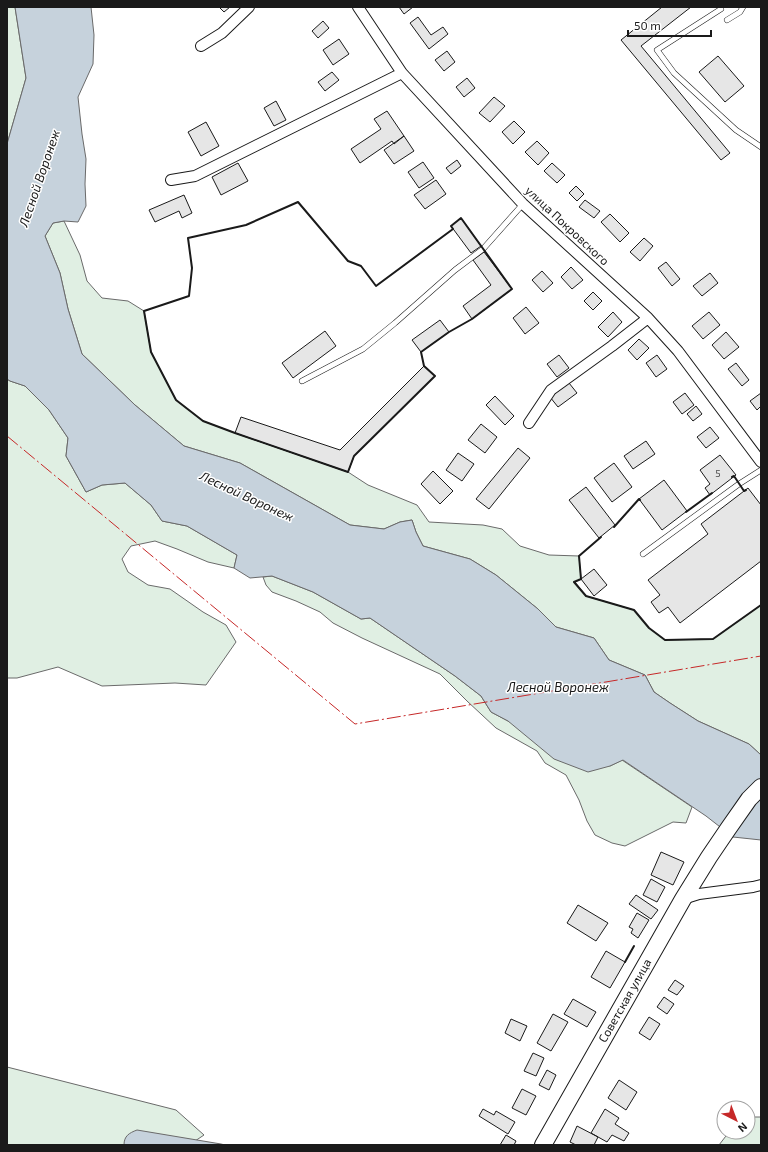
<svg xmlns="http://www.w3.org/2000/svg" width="768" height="1152" font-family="'Exo 2',sans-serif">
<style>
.green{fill:#e0efe3;stroke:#6a6a6a}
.water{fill:#c6d2dc;stroke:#6a6a6a}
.building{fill:#e6e6e6;stroke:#1a1a1a}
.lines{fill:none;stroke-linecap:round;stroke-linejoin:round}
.lane-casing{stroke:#1a1a1a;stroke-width:6}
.street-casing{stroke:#1a1a1a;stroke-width:12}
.primary-casing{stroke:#1a1a1a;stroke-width:18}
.lane{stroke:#fff;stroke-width:5}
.street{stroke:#fff;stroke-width:10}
.primary{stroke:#fff;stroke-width:16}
.wall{stroke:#1a1a1a;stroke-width:2}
.power{stroke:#c62828;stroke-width:1;stroke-dasharray:14 3 2 3;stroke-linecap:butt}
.labels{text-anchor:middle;stroke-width:3;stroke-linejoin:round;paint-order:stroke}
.number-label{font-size:10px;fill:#4d4d4d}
.street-label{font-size:12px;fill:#1a1a1a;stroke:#fff}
.water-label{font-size:13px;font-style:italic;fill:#1a1a1a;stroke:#fff}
</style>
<rect width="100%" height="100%" fill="#fff"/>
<path class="green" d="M7,7H15L26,78L7,144Z
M64,221L80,255L87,281L102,298L128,301L144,311L151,352L176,400L203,421L235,433L348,472L368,485L417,505L429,522L483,525L502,529L520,546L549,555L579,556L581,579L575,582L586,596L634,610L649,628L665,640L713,639L761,605V755L749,744L698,721L670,703L654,692L645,675L609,660L594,638L556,627L538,609L496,575L470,559L423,546L416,532L412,520L400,522L384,529L350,525L240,463L184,446L135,405L82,354L68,309L60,273L45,236L53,223Z
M7,379L10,381L25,386L49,410L68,438L66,456L86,492L102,485L125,483L151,505L162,521L187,526L237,555L234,568L208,562L177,549L155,541L131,546L122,559L128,572L148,585L170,589L203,612L226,625L236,642L206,685L175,683L102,686L58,667L17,678H7Z
M272,576L313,592L361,619L370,618L455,676L481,696L491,712L508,721L610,766L622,760L692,807L686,823L673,822L625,846L612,843L595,835L587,821L579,800L566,775L545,763L537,751L496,728L467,701L440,674L362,638L333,623L320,612L296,601L272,592L266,585L263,577Z
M7,1067L176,1110L204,1135L189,1145H7Z
M748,1117H761V1145H719L729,1132H748Z"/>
<path class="water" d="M15,7H91L94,35L93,64L78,97L82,134L86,159L85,184L86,206L78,222L64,221L53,223L45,236L60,273L68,309L82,354L135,405L184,446L240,463L350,525L384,529L400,522L412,520L416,532L423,546L470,559L496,575L538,609L556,627L594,638L609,660L645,675L654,692L670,703L698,721L749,744L761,755V840L733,837L706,816L623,760L610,766L588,772L554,759L508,721L491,712L481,696L455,676L370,618L361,619L313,592L272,576L250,578L234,568L237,555L187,526L162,521L151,505L125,483L102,485L86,492L66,456L68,438L49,410L25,386L10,381L7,379V144L26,78Z
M137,1130L221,1144L225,1145H124C124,1136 129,1133 137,1130Z"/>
<path class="building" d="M219,7H230L224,12Z
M399,7H413L404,14Z
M662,7H691L641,46L730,153L721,160L621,40Z
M418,17L431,35L443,27L448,34L429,49L410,23Z
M323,21L329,28L318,38L312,31Z
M339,39L349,54L333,65L323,50Z
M447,51L455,62L444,71L435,60Z
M718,56L744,86L725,102L699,72Z
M332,72L339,80L325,91L318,82Z
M467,78L475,88L464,97L456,87Z
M494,97L505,106L490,122L479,113Z
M276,101L286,120L274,126L264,108Z
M387,111L404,136L394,144L392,141L360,163L351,149L381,129L374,119Z
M514,121L525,132L513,144L502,132Z
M206,122L219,146L201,156L188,132Z
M404,136L414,151L394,164L384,150Z
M537,141L549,153L538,165L525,152Z
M457,160L461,166L451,174L446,168Z
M423,162L434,178L419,188L408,172Z
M238,163L248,181L221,195L212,177Z
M552,163L565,175L557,183L544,171Z
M436,180L446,194L425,209L414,195Z
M576,186L584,194L577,201L569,193Z
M184,195L192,213L182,218L179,211L155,222L149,210Z
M585,200L600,211L594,218L579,207Z
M610,214L629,233L620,242L601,222Z
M461,218L481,246L471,253L451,226Z
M644,238L653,246L640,261L630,252Z
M484,252L512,289L472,319L463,306L491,285L473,260Z
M666,262L680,279L672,286L658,268Z
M571,267L583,280L572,289L561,277Z
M542,271L553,283L543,292L532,280Z
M710,273L718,283L702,296L693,286Z
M593,292L602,301L593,310L584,301Z
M526,307L539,323L525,334L513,318Z
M613,312L622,322L608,337L598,327Z
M709,312L720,325L703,339L692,326Z
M440,320L449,332L421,352L412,340Z
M325,331L336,346L293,378L282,363Z
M726,332L739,347L724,359L712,345Z
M639,339L649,348L637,360L628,350Z
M559,355L569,368L557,377L547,364Z
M657,355L667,369L656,377L646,363Z
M736,363L749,380L742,386L728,369Z
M424,366L435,376L354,456L348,472L235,433L241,417L340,450Z
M569,383L577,393L558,407L550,397Z
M685,393L694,405L682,414L673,402Z
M761,393V406L757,410L750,401Z
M495,396L514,416L505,425L486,405Z
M696,406L702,414L693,421L687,414Z
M481,424L497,437L485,453L468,440Z
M710,427L719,438L706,448L697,437Z
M646,441L655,454L633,469L624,456Z
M518,448L530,458L489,509L476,499Z
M458,453L474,464L462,481L446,470Z
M720,455L736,475L710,495L705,488L710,484L700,470Z
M614,463L632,487L612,502L594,478Z
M433,471L453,491L440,504L421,484Z
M664,480L687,511L662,530L639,499Z
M586,487L615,525L599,538L569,500Z
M748,488L761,505V561L680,623L668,607L659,613L651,602L660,595L648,580L708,534L701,524Z
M594,569L607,585L594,596L581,579Z
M661,852L684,862L673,885L651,875Z
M651,879L665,887L657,902L643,895Z
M636,895L658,910L651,919L629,904Z
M578,905L608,923L596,941L567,923Z
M637,913L649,920L638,938L631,933L633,929L629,927Z
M606,951L625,962L610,988L591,977Z
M675,980L684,986L677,995L668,990Z
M664,997L674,1004L667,1014L657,1007Z
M573,999L596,1012L587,1027L564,1014Z
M553,1014L568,1022L551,1051L537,1043Z
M649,1017L660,1024L650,1040L639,1033Z
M511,1019L527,1026L520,1041L505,1033Z
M533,1053L544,1058L536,1076L524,1071Z
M547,1070L556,1075L549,1090L539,1085Z
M619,1080L637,1092L626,1110L608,1098Z
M522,1089L536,1096L526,1115L512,1108Z
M483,1109L494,1115L496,1111L515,1122L508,1134L479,1116Z
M605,1109L619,1118L615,1124L629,1133L624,1141L612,1135L607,1142L591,1133Z
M577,1126L598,1137L594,1145H576L570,1142Z
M506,1135L516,1141L514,1145H500Z"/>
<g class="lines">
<defs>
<path id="lane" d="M721,9L657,50L674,73L736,130L761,147
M727,20L740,12L743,7
M302,381L363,349L395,323L455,270L483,249L523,204
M643,554L739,484L761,470"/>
<path id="street" d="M358,7L402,73L523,204L648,318L678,351L761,462
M201,46L222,33L249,7
M171,180L195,176L402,73
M529,423L551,390L612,346L648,318
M683,899L699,894L753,887L761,885"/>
<g id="primary">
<path id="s1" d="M543,1145L683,899L709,857L728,829L749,799L761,787"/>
</g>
</defs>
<use href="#lane" class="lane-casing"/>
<use href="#street" class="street-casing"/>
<use href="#primary" class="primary-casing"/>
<use href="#lane" class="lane"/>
<use href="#street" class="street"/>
<use href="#primary" class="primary"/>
<path class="wall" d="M298,202L348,261L361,266L376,286L453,229L451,226L461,218L512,289L472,319L449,332L421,352L424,366L435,376L354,456L348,472L235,433L203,421L176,400L151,352L144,311L189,296L192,268L188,238L246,225Z
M732,477L734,476L744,491L746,490
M686,512L712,493
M614,527L639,499L640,500
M601,537L579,556L581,579L574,582L586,596L634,610L649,628L665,640L713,639L761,605
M625,962L634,946"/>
<path class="power" d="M7,436L355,724L761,656"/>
</g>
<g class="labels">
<g class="number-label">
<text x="718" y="477">5</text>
</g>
<g class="street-label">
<text transform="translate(567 226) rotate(43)" y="4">улица Покровского</text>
<text dy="4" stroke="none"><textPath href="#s1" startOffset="166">Советская улица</textPath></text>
</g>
<g class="water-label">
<text transform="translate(39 178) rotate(-71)" y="5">Лесной Воронеж</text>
<text transform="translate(247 496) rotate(25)" y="5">Лесной Воронеж</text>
<text x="558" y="692">Лесной Воронеж</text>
</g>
</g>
<rect width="768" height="1152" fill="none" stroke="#1a1a1a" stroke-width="16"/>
<g transform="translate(736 1120) rotate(138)"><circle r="19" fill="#ffffff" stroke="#a3a3a3"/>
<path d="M0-3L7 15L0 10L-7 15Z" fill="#c62828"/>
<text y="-6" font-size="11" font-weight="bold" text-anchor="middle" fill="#1a1a1a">N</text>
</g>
<path d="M628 30v6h83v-6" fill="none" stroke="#1a1a1a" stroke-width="2"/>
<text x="634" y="30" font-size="12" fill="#1a1a1a" stroke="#ffffff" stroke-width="3" paint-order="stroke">50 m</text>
</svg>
